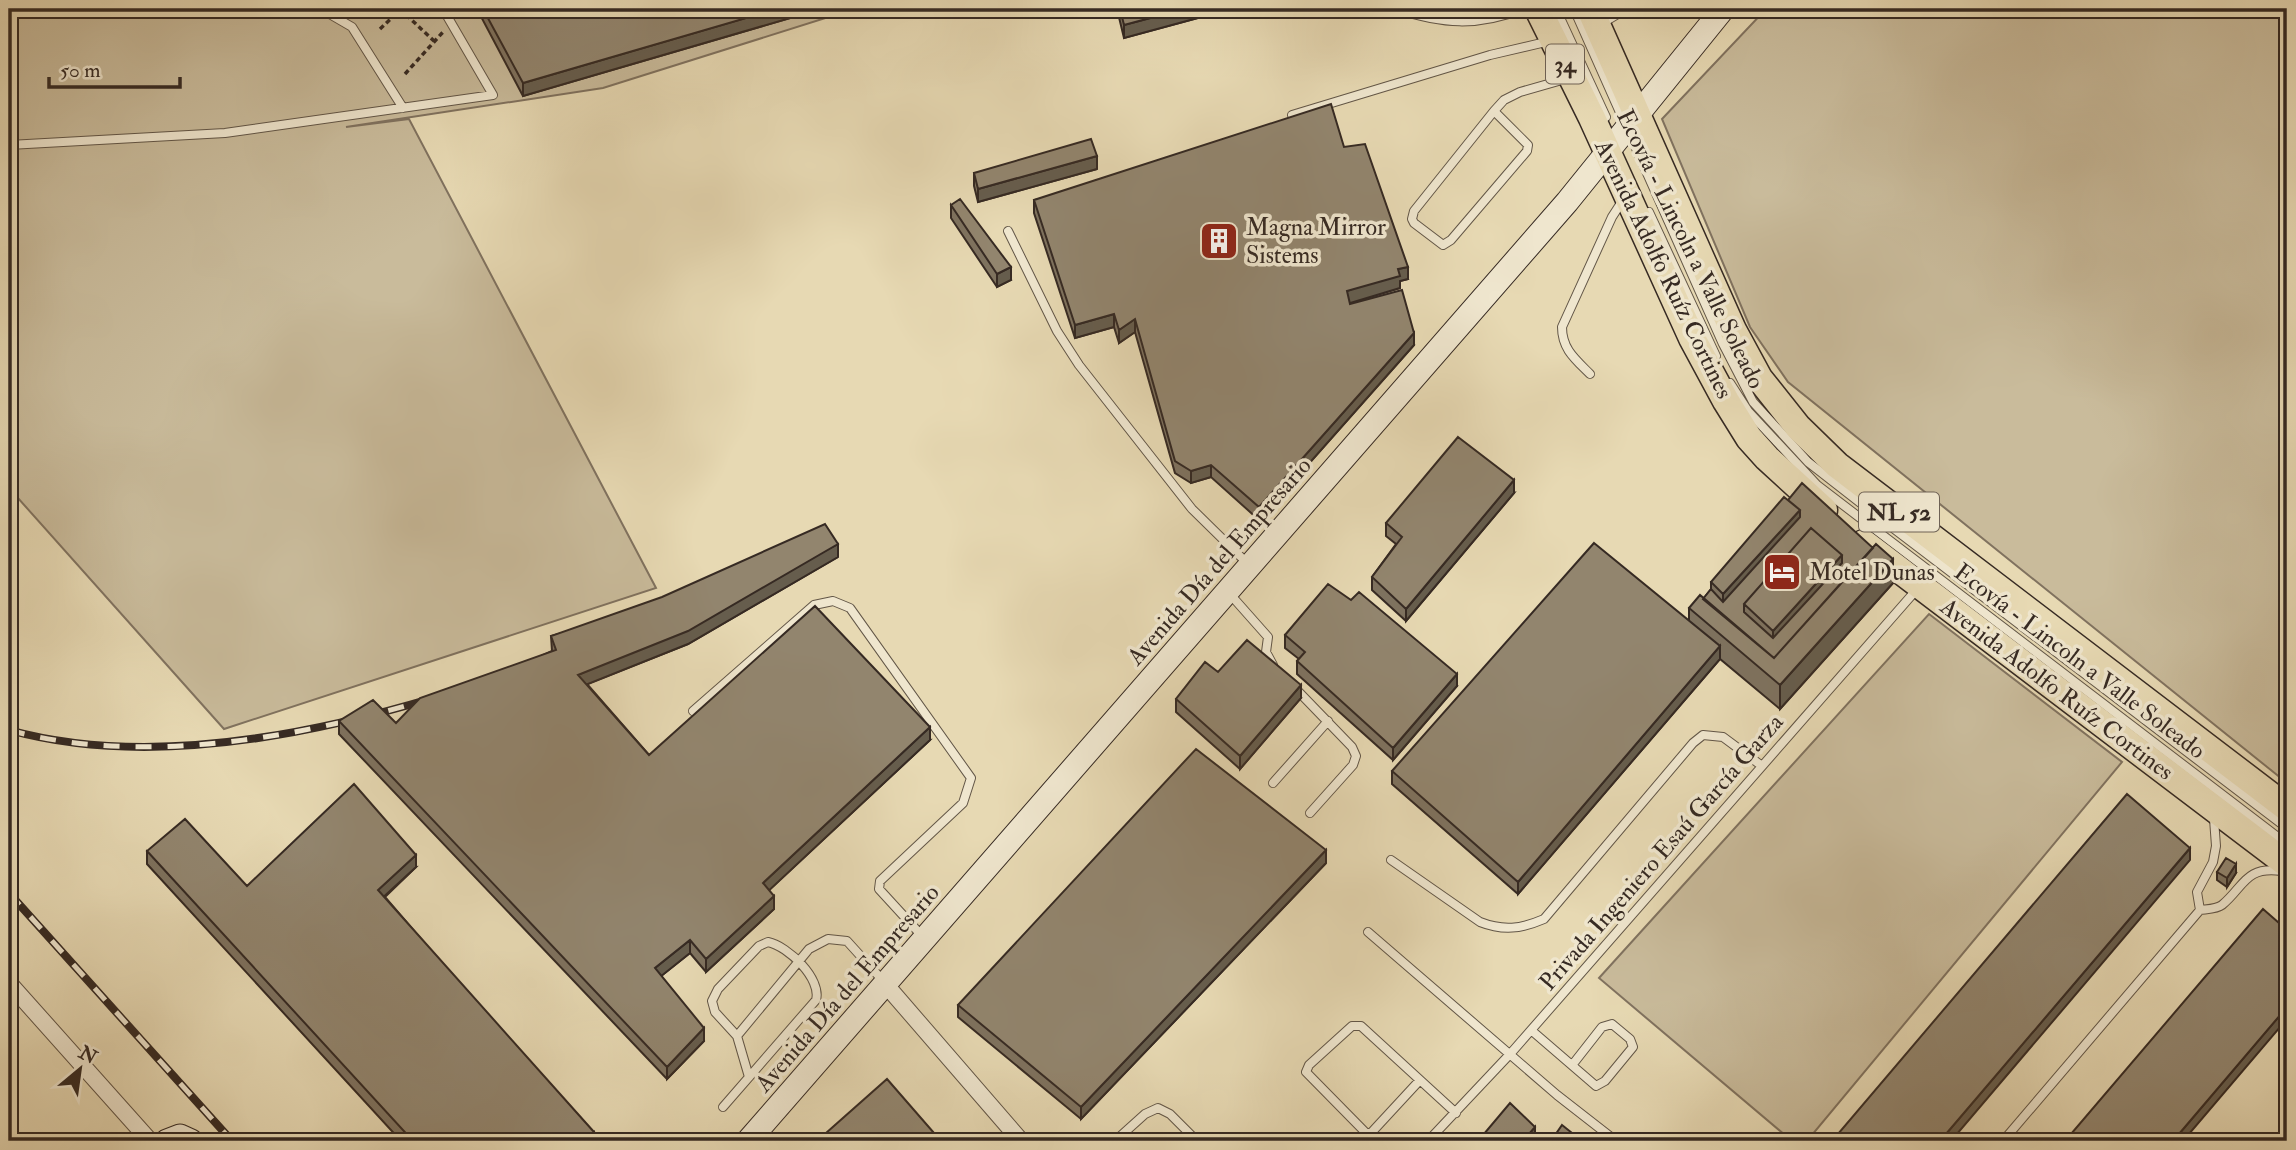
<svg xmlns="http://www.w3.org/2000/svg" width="2296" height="1150" font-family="'IM FELL Double Pica',serif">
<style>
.green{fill:#c9bb9b;stroke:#80725f;stroke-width:2}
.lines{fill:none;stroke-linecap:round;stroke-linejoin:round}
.lane-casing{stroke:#625647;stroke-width:10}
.street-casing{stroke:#625647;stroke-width:18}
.secondary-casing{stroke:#362a23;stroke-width:25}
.primary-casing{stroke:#362a23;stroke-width:29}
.path{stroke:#362a23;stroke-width:3.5;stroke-dasharray:5 3.5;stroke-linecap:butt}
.lane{stroke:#efe6ce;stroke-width:8}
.street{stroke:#efe6ce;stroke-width:16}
.secondary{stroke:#efe6ce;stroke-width:23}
.primary{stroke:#e7d9b3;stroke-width:26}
.rail-casing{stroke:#362a23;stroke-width:8}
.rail{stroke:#efe6ce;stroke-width:5;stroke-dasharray:16;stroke-linecap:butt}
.wall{fill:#7e725f;stroke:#362a23;stroke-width:2}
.shaded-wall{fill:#665d4d;stroke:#362a23;stroke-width:2}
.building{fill:#92856e;stroke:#362a23;stroke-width:2;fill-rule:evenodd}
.labels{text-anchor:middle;stroke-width:7;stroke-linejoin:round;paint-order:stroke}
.shield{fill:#efe6ce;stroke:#6e6256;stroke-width:2}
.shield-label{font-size:23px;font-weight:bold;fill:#362a23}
.poi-label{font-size:24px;fill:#362a23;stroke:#efe6ce;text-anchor:start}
.street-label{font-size:24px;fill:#362a23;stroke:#efe6ce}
</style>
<rect width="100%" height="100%" fill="#e7d9b3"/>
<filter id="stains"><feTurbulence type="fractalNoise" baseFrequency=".00286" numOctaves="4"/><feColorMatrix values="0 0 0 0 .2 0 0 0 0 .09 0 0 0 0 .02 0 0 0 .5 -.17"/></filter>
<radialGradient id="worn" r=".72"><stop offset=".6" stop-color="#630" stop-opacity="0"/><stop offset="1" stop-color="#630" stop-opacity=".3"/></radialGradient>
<path class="green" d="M9,9H854L603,88L346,127L409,119L656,588L224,729L9,488Z
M1766,9H2287V783L1788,382L1750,327L1662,119Z
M1929,614L2122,762L1807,1141H1792L1599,978Z"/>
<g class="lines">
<defs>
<path id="lane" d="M321,9L352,27L403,108
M1396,9C1443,24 1476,27 1523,9
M1556,9L1606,117
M1574,9L1723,344L1753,402L1808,462L1872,512L2287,828
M1601,24L1626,9
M1494,111L1528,145L1527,151L1451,240L1443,245L1414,223L1412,219L1414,211L1494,111L1504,100L1520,92L1569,78
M1292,115L1490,55L1550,41
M9,145L225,133L493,95L443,9
M1649,212L1716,356
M1008,231L1057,331L1079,365L1192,509L1247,563
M1590,374C1575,359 1562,349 1562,327L1612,217L1623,200
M1730,383L1748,411L1817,485L2287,844
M1229,593L1268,637L1266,652L1273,665
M1294,687L1352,747L1356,756L1353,765L1310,813
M693,711L814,605L833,601L850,608L971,778L963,803L880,881L879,889L923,937
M1273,783L1328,721
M1391,860L1480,922C1503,931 1521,929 1544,919L1693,743L1703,735L1723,737L1762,766
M2200,910L2197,892L2213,862L2216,846L2214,819
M1368,932L1557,1095L1616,1141
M1531,1030L1596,1086L1605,1081L1633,1047L1630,1039L1612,1024L1602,1027L1573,1064
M749,1077L737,1036L809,949L828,939L847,941L885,983
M1420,1080L1371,1133H1366L1306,1072L1309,1065L1352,1026H1361L1456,1113
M723,1107L816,1000C822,979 788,946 768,942L759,946L718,989L712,1001L715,1012L737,1036
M1115,1141L1145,1114L1158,1108L1170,1114L1197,1141
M1428,1141L1511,1053L1918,588
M2003,1141L2200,910C2207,909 2217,909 2222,905C2244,887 2245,866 2281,871"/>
<path id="street" d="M9,983L150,1141
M886,985L1021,1141"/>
<path id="secondary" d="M167,1141L180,1136L191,1141
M748,1141L1567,202L1723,9"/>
<path id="primary" d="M1538,9L1592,118L1692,338L1726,401L1749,438L1767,458L1824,510
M1590,9L1733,330L1759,378L1798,427L1837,465L2287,808
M1864,543L2287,864"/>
</defs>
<use href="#lane" class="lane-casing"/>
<use href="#street" class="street-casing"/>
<use href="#secondary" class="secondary-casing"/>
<use href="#primary" class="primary-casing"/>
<path class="path" d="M400,9L434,41
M380,29L400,10
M405,74L443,32"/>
<use href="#lane" class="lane"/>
<use href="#street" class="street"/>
<use href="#secondary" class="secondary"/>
<use href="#primary" class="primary"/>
<defs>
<path id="rail" d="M9,730C143,767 303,737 433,698
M9,893L232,1141"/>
</defs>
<use href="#rail" class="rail-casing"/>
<use href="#rail" class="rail"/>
</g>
<path class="wall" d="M477,9H821L523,96Z
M1117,9H1231L1124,38Z
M1344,147L1408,279L1400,281V288L1350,303V304L1414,345L1259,520L1211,477L1191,483L1175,473L1135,332L1119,343L1114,327L1075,338L1034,213V200Z
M1097,169L978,202L974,186V173Z
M951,205L1011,280L997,287L951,218Z
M1514,493L1406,621L1372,590V577L1396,544L1386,536V523Z
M838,557L688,644L587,684L649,755L930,740L769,890L774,909L706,972L690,953L661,976L704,1041L667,1079L339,734V721L396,723L552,651L551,636Z
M1711,582L1893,583L1780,709L1720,659L1518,894L1392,784V771L1689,620V608L1703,599L1711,589Z
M1285,635L1457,686L1393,760L1297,674V661L1299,659L1285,648Z
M1218,672L1301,698L1240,769L1176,712V699Z
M147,851L247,886L416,867L385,897L594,1141H401L147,864Z
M1326,863L1081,1119L958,1017V1005Z
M2217,872L2236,873L2227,887L2217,880Z"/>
<path class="shaded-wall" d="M777,9H821L523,96V83Z
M1184,9H1231L1124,38V25Z
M1097,156V169L978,202V189Z
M1011,267V280L997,287V274Z
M1408,267V279L1400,281V288L1347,304V291L1398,269Z
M1114,314V327L1075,338V325Z
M1135,319V332L1119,343V330Z
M1414,333V345L1259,520V507Z
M1211,465V477L1191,483V471Z
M1514,480V493L1406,621V609Z
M1800,510V534L1723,618V594Z
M838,544V557L688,644L578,688V675Z
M1842,555V579L1773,655V631Z
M1893,559V583L1780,709V685Z
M1720,646V659L1518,894V882Z
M1457,674V686L1393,760V748Z
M1301,685V698L1240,769V756Z
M930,727V740L763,896V883Z
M2190,848V860L1951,1141H1940Z
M1326,850V863L1081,1119V1107Z
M416,855V867L378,902V890Z
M2236,864V873L2227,887V878Z
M774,896V909L706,972V959Z
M690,940V953L655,981V968Z
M2287,1007V1019L2183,1141H2173Z
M704,1028V1041L667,1079V1067Z
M1535,1127V1140L1533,1141H1523Z
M594,1132V1141H583Z"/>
<path class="building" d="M483,9H777L523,83Z
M1120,9H1184L1124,25Z
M1331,104L1344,147L1365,144L1408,267L1398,269L1400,276L1347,291L1350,304L1402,290L1414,333L1259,507L1211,465L1191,471L1175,461L1135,319L1119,330L1114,314L1075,325L1034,200Z
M1091,139L1097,156L978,189L974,173Z
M960,199L1011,267L997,274L951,205Z
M1458,437L1514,480L1406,609L1372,577L1402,537L1386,523Z
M1802,483L1873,548L1774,658L1703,599L1711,589L1723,602L1800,517V510L1788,500ZM1811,528L1842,555V563L1773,638L1744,612V604Z
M1784,497L1800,510L1723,594L1711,582Z
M825,524L838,544L688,631L578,675L649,755L815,606L930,727L763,883L774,896L706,959L690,940L655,968L704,1028L667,1067L339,721L373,700L396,723L420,698L556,650L551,636L662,597Z
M1811,528L1842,555L1773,631L1744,604Z
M1594,543L1720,646L1518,882L1392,771Z
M1876,544L1893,559L1780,685L1689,608L1700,595L1774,658Z
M1328,584L1351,600L1359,592L1457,674L1393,748L1297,661L1305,652L1285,635Z
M1247,640L1301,685L1240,756L1176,699L1205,662L1218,672Z
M1196,749L1326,850L1081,1107L958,1005Z
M354,784L416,855L378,890L594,1132L583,1141H413L147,851L185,819L247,886Z
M2127,794L2190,848L1940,1141H1832Z
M2226,858L2236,864L2227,878L2217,872Z
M2263,909L2287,930V1007L2173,1141H2065Z
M887,1079L941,1141H817Z
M1510,1103L1535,1127L1523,1141H1478Z
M1562,1125L1572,1133L1573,1141H1551Z"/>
<defs>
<symbol id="building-square" viewBox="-11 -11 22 22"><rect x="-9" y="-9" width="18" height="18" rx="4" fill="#8f2418" stroke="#efe6ce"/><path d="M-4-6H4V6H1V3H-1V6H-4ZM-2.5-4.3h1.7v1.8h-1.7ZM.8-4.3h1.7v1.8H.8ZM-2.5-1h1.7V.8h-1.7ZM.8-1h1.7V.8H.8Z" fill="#fff"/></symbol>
<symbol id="hotel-square" viewBox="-11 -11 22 22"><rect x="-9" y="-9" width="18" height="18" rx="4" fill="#8f2418" stroke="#efe6ce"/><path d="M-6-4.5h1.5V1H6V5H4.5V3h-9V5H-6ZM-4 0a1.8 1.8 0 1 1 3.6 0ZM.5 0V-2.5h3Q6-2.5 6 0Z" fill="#fff"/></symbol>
</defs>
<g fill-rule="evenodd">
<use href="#building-square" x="1197" y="219" width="44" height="44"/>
<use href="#hotel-square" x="1760" y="550" width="44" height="44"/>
</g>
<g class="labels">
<g class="shield">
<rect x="1546" y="44.5" width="38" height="39" rx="5"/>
<rect x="1859" y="492.5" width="80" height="39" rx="5"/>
</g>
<g class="shield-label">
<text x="1565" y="72">34</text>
<text x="1899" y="520">NL 52</text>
</g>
<g class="poi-label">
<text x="1246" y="235">Magna Mirror<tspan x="1246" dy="28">Sistems</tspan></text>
<text x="1809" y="580">Motel Dunas</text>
</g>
<g class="street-label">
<text transform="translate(1691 249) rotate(64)" y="8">Ecovía - Lincoln a Valle Soleado</text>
<text transform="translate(1664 269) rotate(64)" y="8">Avenida Adolfo Ruíz Cortines</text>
<text transform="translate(1219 561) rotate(-49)" y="8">Avenida Día del Empresario</text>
<text transform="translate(2080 661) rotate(37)" y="8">Ecovía - Lincoln a Valle Soleado</text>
<text transform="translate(2057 689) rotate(37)" y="8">Avenida Adolfo Ruíz Cortines</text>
<text transform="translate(1661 852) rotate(-49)" y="8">Privada Ingeniero Esaú García Garza</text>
<text transform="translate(847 988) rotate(-49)" y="8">Avenida Día del Empresario</text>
</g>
</g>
<rect width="2296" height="1150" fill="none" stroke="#e7d9b3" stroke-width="35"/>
<rect x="10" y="10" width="2275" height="1129" fill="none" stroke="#362a23" stroke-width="3.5"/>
<rect x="18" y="18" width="2261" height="1115" fill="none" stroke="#362a23" stroke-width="2"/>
<g transform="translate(80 1069) rotate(29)" stroke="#efe6ce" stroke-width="5" paint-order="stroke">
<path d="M0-5L12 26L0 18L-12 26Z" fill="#362a23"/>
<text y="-10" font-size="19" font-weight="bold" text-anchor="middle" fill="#362a23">N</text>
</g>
<path d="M49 77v10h131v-10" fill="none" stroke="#362a23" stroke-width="3.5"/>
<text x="60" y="77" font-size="21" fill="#362a23" stroke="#efe6ce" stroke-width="5" paint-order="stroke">50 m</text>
<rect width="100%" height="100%" filter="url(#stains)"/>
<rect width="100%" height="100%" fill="url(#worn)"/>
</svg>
